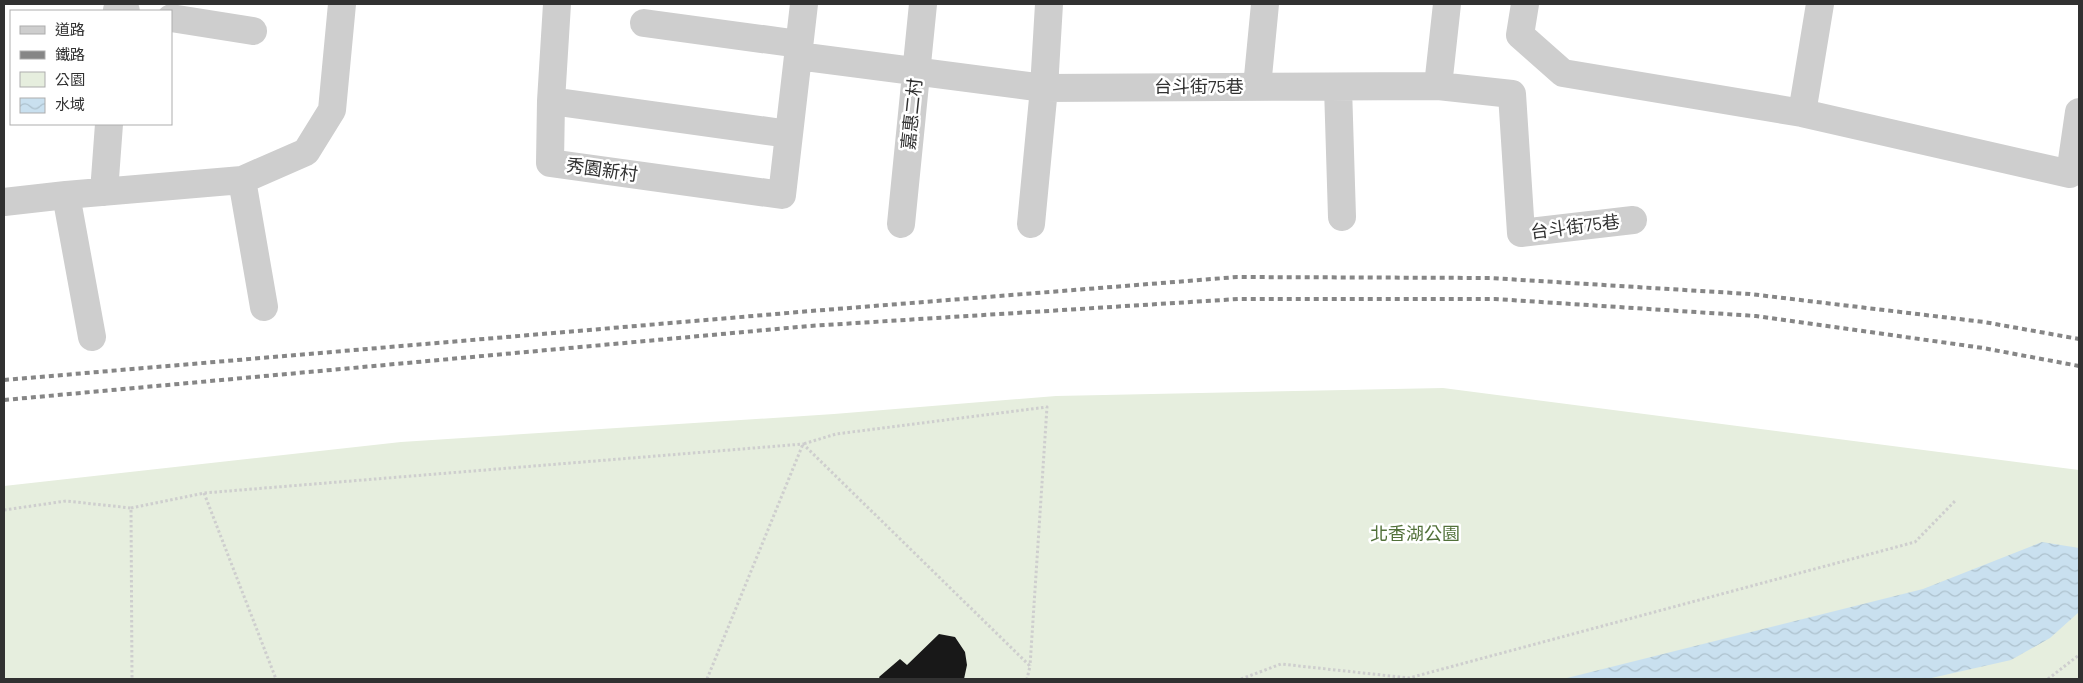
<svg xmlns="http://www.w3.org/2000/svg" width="2083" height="683" font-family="Barlow,'Noto Sans TC',sans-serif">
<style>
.green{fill:#e6eede}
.water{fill:url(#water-waves)}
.building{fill:#181818}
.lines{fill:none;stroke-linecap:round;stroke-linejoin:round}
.path{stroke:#cecece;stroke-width:3;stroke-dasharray:2.5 2.5;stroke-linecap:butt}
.minor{stroke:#cecece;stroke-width:28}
.rail{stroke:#868686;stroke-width:4;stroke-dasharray:5 4;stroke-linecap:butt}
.labels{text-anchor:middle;stroke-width:5;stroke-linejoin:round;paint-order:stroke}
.street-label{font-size:18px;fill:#313131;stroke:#fff}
.park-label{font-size:18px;fill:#52713a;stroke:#fff}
</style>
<defs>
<pattern id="water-waves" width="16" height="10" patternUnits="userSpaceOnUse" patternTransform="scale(1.25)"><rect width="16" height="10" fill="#c9e0ef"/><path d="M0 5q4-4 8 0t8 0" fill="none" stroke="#adc1cd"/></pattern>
</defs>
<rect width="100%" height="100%" fill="#fff"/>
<path class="green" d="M1443,388L2079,470V679H4V486L401,442L834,414L1056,396Z"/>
<path class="water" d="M2042,542L2079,548V612L2050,638L2011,660L1927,679H1563L1923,589Z"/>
<path class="building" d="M939,634L955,637L965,652L967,665L964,679H880L879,677L900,659L907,665Z"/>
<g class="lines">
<path class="path" d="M204,493L276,679
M131,508L204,493L803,444L1030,666L1027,679
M4,510L66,501L131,508L132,679
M707,679L803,444L836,434L1047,407L1030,666
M1241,679L1281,664L1409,678L1915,542L1955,501
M2048,679L2079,655"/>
<path class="minor" d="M557,4L551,101L550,163L782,195L804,4
M1049,4L1044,88L1438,86
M1447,4L1438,86L1512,94L1521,233L1633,220
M1525,4L1520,35L1563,73L1802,113
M1820,4L1802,113L2070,174L2079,112
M117,10L126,11
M171,18L253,31
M644,23L799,44
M798,56L1044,88L1031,224
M1257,87L1265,4
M1338,87L1342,217
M551,101L789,134
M242,180L264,307
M104,192L109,124
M66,195L92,337
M4,202L66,195L242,180L306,152L332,110L342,4
M901,224L923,4"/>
<path class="rail" d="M4,380L811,311L1237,277L1490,278L1750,294L1984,322L2079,339
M4,400L809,326L1238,299H1495L1756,316L1983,348L2079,366"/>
</g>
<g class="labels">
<g class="street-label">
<text x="1199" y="93">台斗街75巷</text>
<text transform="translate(912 114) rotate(-84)" y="6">嘉惠二村</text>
<text transform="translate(602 170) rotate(8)" y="6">秀園新村</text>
<text transform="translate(1575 227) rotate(-7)" y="6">台斗街75巷</text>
</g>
<g class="park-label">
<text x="1415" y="540">北香湖公園</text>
</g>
</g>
<rect width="2083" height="683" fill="none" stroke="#313131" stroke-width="10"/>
<rect x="10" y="10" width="162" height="115" fill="#ffffff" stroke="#adadad"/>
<rect x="20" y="26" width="25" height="8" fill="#cecece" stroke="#adadad"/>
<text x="55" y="35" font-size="15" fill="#313131">道路</text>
<rect x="20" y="51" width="25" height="8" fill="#868686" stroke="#adadad"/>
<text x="55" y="60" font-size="15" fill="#313131">鐵路</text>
<rect x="20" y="72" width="25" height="15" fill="#e6eede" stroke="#adadad"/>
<text x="55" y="85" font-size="15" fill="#313131">公園</text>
<rect x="20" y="98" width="25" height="15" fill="url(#water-waves)" stroke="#adadad"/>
<text x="55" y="110" font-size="15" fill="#313131">水域</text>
</svg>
